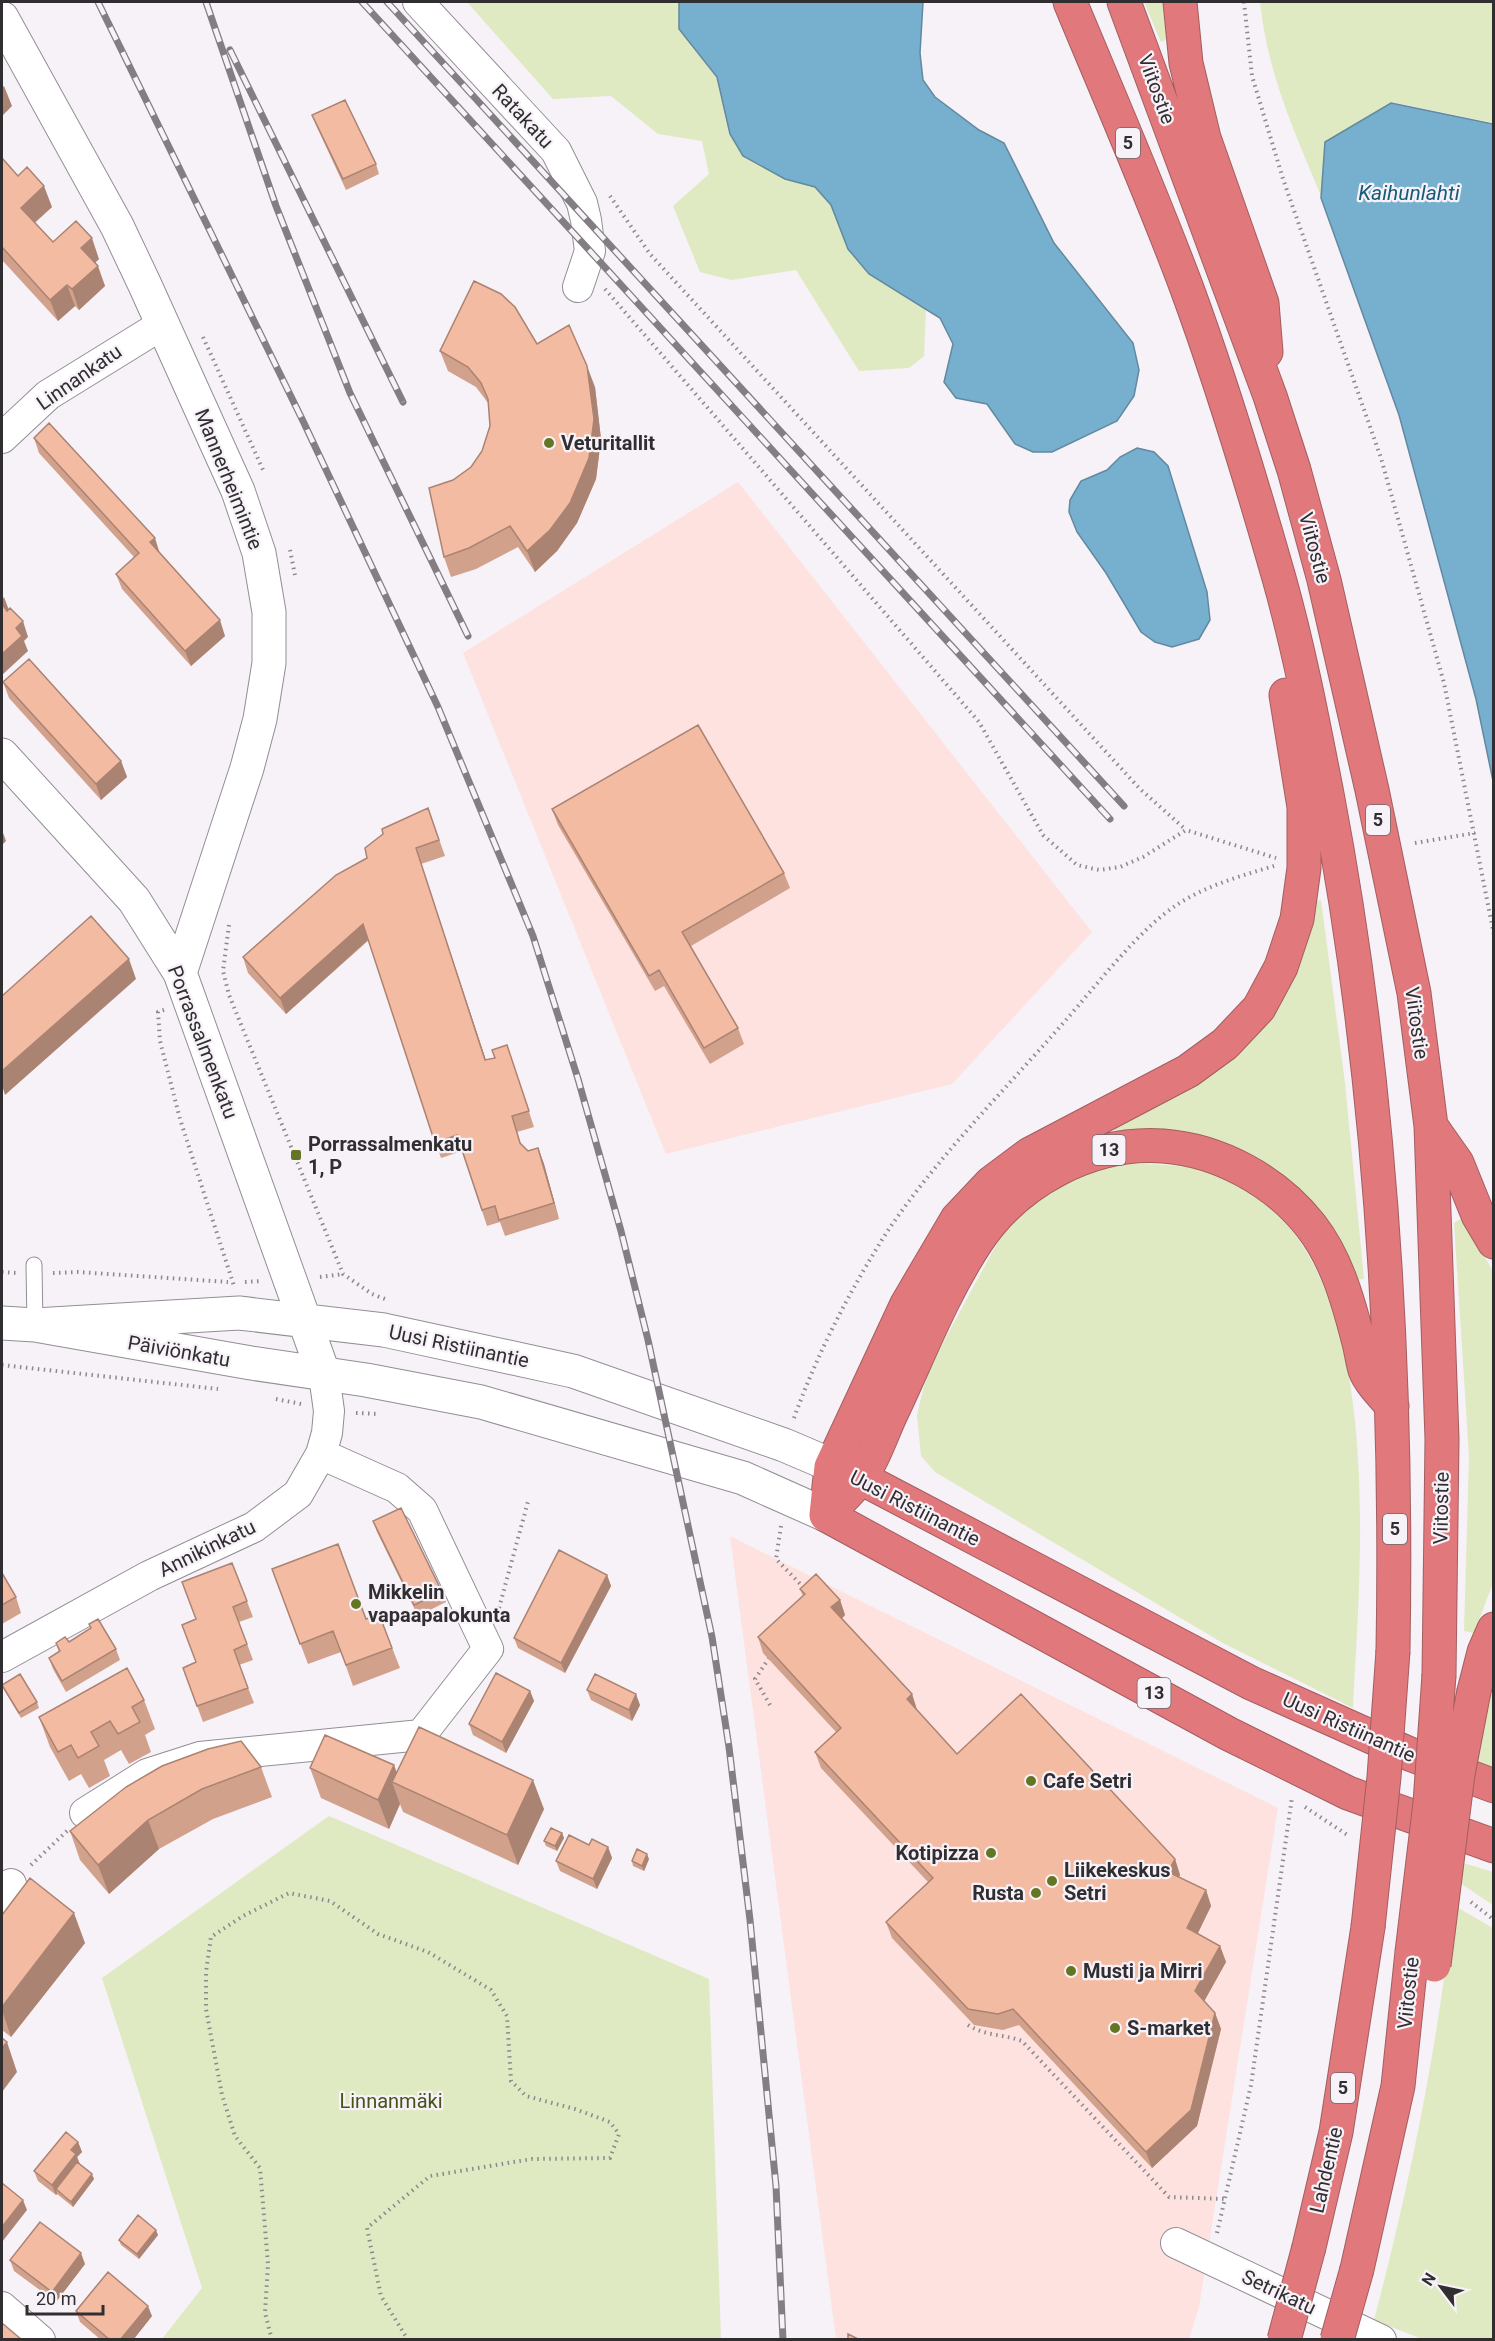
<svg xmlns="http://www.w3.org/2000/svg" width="1495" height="2341" font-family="Roboto,sans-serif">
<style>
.commercial{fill:#fde2df}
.industrial{fill:#fde2e0}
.green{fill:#dfeac2}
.water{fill:#77b0ce;stroke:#62899f;stroke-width:1.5}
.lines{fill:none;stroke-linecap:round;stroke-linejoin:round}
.lane-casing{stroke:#938e95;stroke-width:17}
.street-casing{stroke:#938e95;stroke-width:32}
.secondary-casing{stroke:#938e95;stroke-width:35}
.highway-casing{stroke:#a35e61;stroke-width:35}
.path{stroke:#8c888d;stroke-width:4;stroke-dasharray:1.5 4.5;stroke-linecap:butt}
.lane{stroke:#fff;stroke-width:15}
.street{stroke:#fff;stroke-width:30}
.secondary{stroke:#fff;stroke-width:33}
.highway{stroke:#e1787b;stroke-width:33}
.rail-casing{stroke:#827e83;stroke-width:7}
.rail{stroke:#f7f1f8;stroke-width:4.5;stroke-dasharray:14;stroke-linecap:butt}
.highway-bridge-casing{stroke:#a35e61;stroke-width:35;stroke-linecap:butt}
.highway-bridge{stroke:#e1787b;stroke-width:33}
.wall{fill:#d2a18c}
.shaded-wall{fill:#ab8372}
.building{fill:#f4bba3;stroke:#ab8372;stroke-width:1.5}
.poi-dot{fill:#647624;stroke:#f7f1f8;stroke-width:2}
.labels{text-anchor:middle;stroke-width:4.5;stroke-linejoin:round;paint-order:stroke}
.shield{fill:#f7f1f8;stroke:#6c686d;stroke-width:1.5}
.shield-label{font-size:18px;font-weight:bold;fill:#302e31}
.street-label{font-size:20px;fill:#302e31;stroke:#f7f1f8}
.poi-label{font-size:20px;font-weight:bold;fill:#302e31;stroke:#f7f1f8;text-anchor:start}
.park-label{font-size:20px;fill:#475217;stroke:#f7f1f8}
.water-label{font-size:21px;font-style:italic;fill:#145c7a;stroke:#f7f1f8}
</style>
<rect width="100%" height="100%" fill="#f7f1f8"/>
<path class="commercial" d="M730,1536L1278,1808L1199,2307L1189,2339H836Z"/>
<path class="industrial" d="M738,482L1092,932L952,1084L666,1154L463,653Z"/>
<path class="green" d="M467,2H679V29L717,77L730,134L785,179L815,187L831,205L848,249L869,274L926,309L924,356L909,368L859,371L796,270L731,280L700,272L673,206L709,174L702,141L658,134L611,96L553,99Z
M1144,2H1166L1171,36L1161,42Z
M1260,2H1493V123L1392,102L1348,129L1324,155L1321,196C1293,128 1268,75 1260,2Z
M1321,900L1345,1083L1364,1279L1355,1280L1320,1215L1117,1137L1113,1123L1203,1074L1311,902Z
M1123,1164C1162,1164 1202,1164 1238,1184C1390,1267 1360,1561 1353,1708L1221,1642L935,1472L921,1456L917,1415L923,1390L931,1365L1001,1236L1039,1198L1068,1180Z
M1462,1218L1494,1273L1493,1583L1474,1633L1464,1631L1469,1456L1454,1223Z
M1493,1675V1767L1474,1762Z
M329,1816L709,1979L721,2339H162L202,2288L102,1978Z
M1460,1862L1493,1872V1905L1457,1881Z
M1453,1905L1493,1928V2339H1422L1374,2320C1410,2183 1438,2046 1453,1905Z"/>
<path class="water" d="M679,2H923L920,53L923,80L935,97L979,130L1004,143L1054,243L1133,343L1139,370L1134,396L1117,421L1052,452H1033L1015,444L987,404L956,398L944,382L953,344L940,318L869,274L848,249L831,205L815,187L785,179L743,156L730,134L717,77L679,29Z
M1391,103L1493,124V781L1476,699L1399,415L1321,198L1325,142Z
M1137,448L1154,452L1168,466L1207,592L1210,620L1199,639L1172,647L1155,642L1141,632L1106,573L1077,532L1069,512L1070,500L1081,481L1107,470L1120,457Z"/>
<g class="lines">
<defs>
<path id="lane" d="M34,1265L35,1325"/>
<path id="street" d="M418,2L556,151L582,203L586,220L590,251L578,287
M2,438L48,395L163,324
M2,1657L149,1576L254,1527L298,1494L321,1454L327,1433L329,1411L324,1375
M85,1813L147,1774L200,1757L421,1735L488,1649L422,1510L397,1488L321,1454
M2,1897L11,1884
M1176,2243L1381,2340
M2,2307L40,2340"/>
<path id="secondary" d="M2,18L117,226L144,283L238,491L259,553L269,612V663L260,719L247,768L180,973
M2,755L134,900L180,973L324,1375
M2,1323L35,1325L251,1363L366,1380L481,1402L743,1478L826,1515
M35,1325L239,1313L384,1330L573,1371L784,1445L857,1476"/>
<path id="highway" d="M1070,2C1109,96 1150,190 1186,286C1221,381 1251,480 1279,578C1299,649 1313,722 1327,794C1381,1077 1398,1364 1393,1651
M1124,2L1270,396L1294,470L1324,580L1372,790L1414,993L1431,1126L1442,1439L1439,1675
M1180,2L1186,63L1204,138L1262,303L1266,352
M1431,1126L1457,1163L1478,1215L1494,1242
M861,1478L1251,1683L1412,1755L1494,1786
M826,1515L831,1467L907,1304L957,1219L991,1183L1030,1154L1188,1071L1225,1044L1259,1008L1281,967L1297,919L1304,868V807L1286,695
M826,1515C837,1503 851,1491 860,1478C874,1459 882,1433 892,1412C919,1355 942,1294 977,1241C1017,1181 1091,1141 1163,1146C1219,1150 1276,1181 1311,1226C1336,1258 1348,1300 1358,1339C1361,1349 1362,1360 1365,1370C1370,1383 1384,1396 1392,1406
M826,1515L1229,1734L1348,1793L1494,1846
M1474,1691L1484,1652L1494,1629
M1309,2247L1336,2132L1368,1927
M1357,2269L1398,2086L1412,1952"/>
</defs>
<use href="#lane" class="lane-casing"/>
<use href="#street" class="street-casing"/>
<use href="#secondary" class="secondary-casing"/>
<use href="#highway" class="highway-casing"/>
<path class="path" d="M1244,2L1252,76L1283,179L1381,458L1444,683L1494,935
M610,196L650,254L1140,789L1186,830
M605,289L979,722L1043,835L1077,865L1099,870L1120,867L1143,857L1186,830L1276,858
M203,337L264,472
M290,550L295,575
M1415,843L1475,833
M229,925L223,971L229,995L343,1274L372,1294L385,1299
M164,1010L158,1012L160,1041L180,1119L234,1286
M2,1272L16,1273
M53,1273L78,1272L228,1282
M320,1277L343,1274
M245,1282L261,1281
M2,1365L218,1389
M276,1399L301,1404
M356,1413L378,1414
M794,1418C817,1354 850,1290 887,1232C938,1156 1005,1090 1065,1021C1096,986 1139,929 1178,904C1208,885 1240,876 1274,866
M781,1526L776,1559L806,1590
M499,1608L529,1498
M770,1705L755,1679L771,1655
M1305,1807L1349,1836
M31,1865L67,1831
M1471,1902L1494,1920
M968,2025C985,2036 1003,2034 1022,2041L1169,2197L1226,2199
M1217,2233L1251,2085L1292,1797
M272,2340L265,2313L268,2264L260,2168L235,2136L222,2095L206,2009V1972L211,1937L243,1916L289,1893L330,1901L378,1934L428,1952L491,1990L507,2016L511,2081L526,2096L575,2109L610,2122L619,2134L610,2158L532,2159L430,2176L367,2228L381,2296L408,2340"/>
<use href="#lane" class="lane"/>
<use href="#street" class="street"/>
<use href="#secondary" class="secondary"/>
<use href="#highway" class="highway"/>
<defs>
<path id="rail" d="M98,2L303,421L438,707L533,936L578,1079L621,1231L648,1340L712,1637L729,1747L750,1920L776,2186L783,2340
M206,2L276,206L350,393L468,636
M362,2L1110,819
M387,2L1124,806
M230,50L403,402"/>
</defs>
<use href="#rail" class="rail-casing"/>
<use href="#rail" class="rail"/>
<defs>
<path id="highway-bridge" d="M1368,1927L1384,1777L1393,1651
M1412,1952L1430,1803L1439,1675
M1434,1965L1458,1774L1474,1691
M1284,2340L1309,2247
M1337,2340L1357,2269"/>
</defs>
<use href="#highway-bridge" class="highway-bridge-casing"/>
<use href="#highway-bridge" class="highway-bridge"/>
</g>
<path class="wall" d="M312,115L376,164L379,174L346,190L316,125Z
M2,158L18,176L52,207L35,223L53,242L99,259L95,263L105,286L79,310L75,306L58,321L2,260Z
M537,344L595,387L601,439L596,479L577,523L557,551L535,572L518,547L476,569L451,577L444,557L471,467L482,451L490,426L488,403L476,387L448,371L440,351Z
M34,438L160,554L225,636L191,666L122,589L116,574L134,557L39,453Z
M3,682L121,761L127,777L101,800L9,698Z
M428,808L445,856L421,864L486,1060L495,1058L507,1045L534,1127L517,1132L521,1144L528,1151L538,1148L544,1164L559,1219L505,1236L500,1222L487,1226L462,1151L441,1158L369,940L286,1014L248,973L243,957L367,858Z
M552,809L784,873L790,888L691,946L738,1028L744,1044L710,1064L664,986L655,991L558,825Z
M373,1521L442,1592L446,1602L418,1616L377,1532Z
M232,1563L253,1617L239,1622L253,1660L239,1665L254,1703L203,1722L183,1668L196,1662Z
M272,1569L366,1619L379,1614L400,1668L353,1686L341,1652L308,1664Z
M2,1573L16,1597L21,1613L2,1624Z
M607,1575L611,1586L565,1673L518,1648L514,1638Z
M800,1589L840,1600L845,1615L842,1619L912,1694L917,1710L957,1754L1175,1859L1180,1875L1179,1877L1206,1890L1211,1906L1198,1933L1220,1946L1226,1962L1204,2001L1215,2013L1221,2029L1197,2126L1152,2168L1019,2025L1003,2030L974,2025L892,1938L886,1922L928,1882L821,1768L815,1752L836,1732L763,1653L758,1637L803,1596Z
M89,1624L116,1649L120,1660L66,1692L53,1669L49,1658L59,1652L56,1643L69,1642L90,1629Z
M2,1685L37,1702L39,1708L21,1718L4,1690Z
M587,1690L640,1705L632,1721L591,1700Z
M530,1691L534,1701L506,1753L473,1735L469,1724Z
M144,1700L155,1729L145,1735L151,1752L129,1764L121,1750L104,1760L110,1776L89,1788L81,1774L69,1781L50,1747L39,1717Z
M394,1765L397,1773L544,1809L518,1865L403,1812L400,1804L389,1829L321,1798L310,1768Z
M261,1767L272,1797L213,1819L159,1849L109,1894L80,1860L70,1831Z
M562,1833L564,1838L557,1851L546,1846L544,1841Z
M589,1845L608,1847L612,1858L597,1889L560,1871L556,1861Z
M649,1859L644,1871L633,1866L632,1861Z
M2,1915L85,1943L11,2037L2,2030Z
M78,2142L82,2152L77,2157L80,2164L94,2179L73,2207L57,2194L56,2195L38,2181L34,2171Z
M158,2235L139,2259L121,2245L119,2240Z
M10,2260L85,2264L56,2302L14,2271Z
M76,2311L152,2316L133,2340H101L80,2322Z"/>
<path class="shaded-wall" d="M4,86L12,106L2,116V88Z
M44,186L52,207L28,228L21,208Z
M92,238L99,259L89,268L81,248Z
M98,266L105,286L79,310L72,289Z
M67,285L75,306L58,321L50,300Z
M587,366L595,387L601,439L596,479L577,523L557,551L535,572L527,551Z
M155,538L160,554L150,542Z
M4,597L10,613L2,608V600Z
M220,620L225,636L191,666L185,651Z
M23,621L28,637L24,641L28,651L2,675V654L16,628Z
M121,761L127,777L101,800L96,784Z
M2,830L6,841L2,845Z
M416,848L421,864L491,1076L485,1060Z
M363,924L369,939L286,1014L280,998Z
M129,959L136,979L5,1095L2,1085V1071Z
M538,1148L544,1164L559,1219L554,1203Z
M607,1575L611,1586L565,1673L561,1663Z
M840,1600L845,1615L837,1623L831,1607Z
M530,1691L534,1701L506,1753L502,1742Z
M636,1694L640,1705L632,1721L629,1710Z
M912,1694L917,1710L912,1715L907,1699Z
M394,1765L401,1786L392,1782L400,1804L389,1829L378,1800Z
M533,1780L544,1809L518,1865L507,1835Z
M148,1820L159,1849L109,1894L98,1865Z
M562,1833L564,1838L557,1851L555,1846Z
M608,1847L612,1858L597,1889L593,1879Z
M647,1854L649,1859L644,1871L642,1866Z
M1175,1859L1180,1875L1173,1888L1168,1872Z
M1206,1890L1211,1906L1193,1943L1187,1928Z
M74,1913L85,1943L11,2037L2,2010V2007Z
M1220,1946L1226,1962L1201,2007L1195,1991Z
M1215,2013L1221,2029L1197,2126L1152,2168L1146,2152Z
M7,2042L17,2072L2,2092V2048Z
M78,2142L82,2152L77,2157L80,2165L56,2189L57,2194L56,2195L52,2185L71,2150Z
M92,2174L94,2179L73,2207L71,2202Z
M23,2200L27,2210L2,2242V2227Z
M156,2230L158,2235L139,2259L137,2254Z
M81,2253L85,2264L56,2302L52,2292Z
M148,2306L152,2316L133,2340H120Z"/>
<path class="building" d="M345,100L376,164L343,179L312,115Z
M2,158L18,176L27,167L44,186L21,208L53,242L76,221L92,238L81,248L98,266L72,289L67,285L50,300L2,247Z
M474,281L501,294L515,307L537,344L569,325L587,366L594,419L589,458L570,503L550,530L527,551L510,526L469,548L444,557L429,488L453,480L471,467L482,451L490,426L488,399L481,383L468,367L440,351Z
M49,423L155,538L150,542L220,620L185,651L116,574L139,553L34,438Z
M2,604L7,611L10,608L23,621L16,628L22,636L2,654Z
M29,659L121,761L96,784L3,682Z
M698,725L784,873L682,932L738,1028L704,1048L659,970L649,976L552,809Z
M428,808L439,840L416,848L485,1060L495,1058L492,1050L507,1045L529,1111L512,1116L520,1143L528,1151L538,1148L554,1203L499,1220L495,1206L482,1210L457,1135L435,1143L363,924L280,998L243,957L336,875L367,858L365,848L383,834L382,829Z
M91,916L129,959L2,1071V996Z
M401,1508L442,1592L414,1605L373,1521Z
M338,1544L366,1619L379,1614L392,1648L346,1665L333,1631L300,1644L272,1569Z
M559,1550L607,1575L561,1663L514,1638Z
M232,1563L247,1601L233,1607L247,1644L234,1650L248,1688L197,1706L183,1668L196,1662L182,1625L196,1619L182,1582Z
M2,1573L16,1597L2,1605Z
M816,1574L840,1600L831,1607L912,1694L907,1699L957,1754L1021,1694L1175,1859L1168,1872L1206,1890L1187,1928L1220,1946L1195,1991L1215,2013L1191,2110L1146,2152L1013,2009L998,2014L968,2009L886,1922L933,1878L815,1752L841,1728L758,1637L805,1594L800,1589Z
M98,1619L116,1649L62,1681L49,1658L60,1651L56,1643L65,1637L69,1642L91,1628L89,1624Z
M127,1668L144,1700L132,1707L140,1722L118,1734L110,1721L91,1732L99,1746L78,1758L71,1745L58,1752L39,1717Z
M496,1673L530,1691L502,1742L469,1724Z
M20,1674L37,1702L19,1713L2,1685Z
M595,1674L636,1694L629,1710L587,1690Z
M419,1727L533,1780L507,1835L392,1782Z
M325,1735L394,1765L378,1800L310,1768Z
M241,1741L261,1767L202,1789L148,1820L98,1865L70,1831L126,1787L162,1766L208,1749Z
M551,1828L562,1833L555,1846L544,1841Z
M569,1835L589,1845L592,1839L608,1847L593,1879L556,1861Z
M637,1849L647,1854L642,1866L632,1861Z
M30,1878L74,1913L2,2007V1915Z
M2,2038L7,2042L2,2048Z
M66,2132L78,2142L71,2150L76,2154L52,2185L34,2171Z
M77,2162L92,2174L71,2202L56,2189Z
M2,2183L23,2200L2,2227Z
M138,2215L156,2230L137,2254L119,2240Z
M40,2222L81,2253L52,2292L10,2260Z
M108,2272L148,2306L120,2340H110L76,2311Z
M2,2323L22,2340H2Z
M848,2334L860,2340H848Z"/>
<g class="poi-dot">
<circle cx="549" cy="443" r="6"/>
<rect x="290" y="1149" width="12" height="12" rx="3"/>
<circle cx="356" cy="1604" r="6"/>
<circle cx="1031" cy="1781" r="6"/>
<circle cx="991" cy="1853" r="6"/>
<circle cx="1052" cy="1881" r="6"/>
<circle cx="1036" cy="1893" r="6"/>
<circle cx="1071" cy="1971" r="6"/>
<circle cx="1115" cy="2028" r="6"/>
</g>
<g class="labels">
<g class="shield">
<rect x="1116" y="128" width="24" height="30" rx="4.5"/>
<rect x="1366" y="805" width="24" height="30" rx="4.5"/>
<rect x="1092.5" y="1135" width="33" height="30" rx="4.5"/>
<rect x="1383" y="1514" width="24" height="30" rx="4.5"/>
<rect x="1137.5" y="1678" width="33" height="30" rx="4.5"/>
<rect x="1331" y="2073" width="24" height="30" rx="4.5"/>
</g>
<g class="shield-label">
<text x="1128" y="149">5</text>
<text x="1378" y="826">5</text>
<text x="1109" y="1156">13</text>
<text x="1395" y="1535">5</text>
<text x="1154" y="1699">13</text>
<text x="1343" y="2094">5</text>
</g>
<g class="street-label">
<text transform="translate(1157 89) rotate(70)" y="7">Viitostie</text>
<text transform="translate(523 116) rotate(47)" y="7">Ratakatu</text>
<text transform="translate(79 377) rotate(-35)" y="7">Linnankatu</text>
<text transform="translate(229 479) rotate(68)" y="7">Mannerheimintie</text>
<text transform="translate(1315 548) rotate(75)" y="7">Viitostie</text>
<text transform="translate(1417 1023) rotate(82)" y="7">Viitostie</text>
<text transform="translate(203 1042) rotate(69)" y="7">Porrassalmenkatu</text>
<text transform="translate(459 1346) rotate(12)" y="7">Uusi Ristiinantie</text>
<text transform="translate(179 1351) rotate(10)" y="7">Päiviönkatu</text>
<text transform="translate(915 1508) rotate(27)" y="7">Uusi Ristiinantie</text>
<text transform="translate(1441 1508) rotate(-89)" y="7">Viitostie</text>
<text transform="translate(207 1548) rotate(-26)" y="7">Annikinkatu</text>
<text transform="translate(1349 1727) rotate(24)" y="7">Uusi Ristiinantie</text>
<text transform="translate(1408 1993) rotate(-84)" y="7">Viitostie</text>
<text transform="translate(1326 2170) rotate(-77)" y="7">Lahdentie</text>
<text transform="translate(1279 2292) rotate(25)" y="7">Setrikatu</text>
</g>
<g class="poi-label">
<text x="561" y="450">Veturitallit</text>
<text x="308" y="1151">Porrassalmenkatu<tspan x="308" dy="23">1, P</tspan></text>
<text x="368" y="1599">Mikkelin<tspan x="368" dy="23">vapaapalokunta</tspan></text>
<text x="1043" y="1788">Cafe Setri</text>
<text x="979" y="1860" text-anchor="end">Kotipizza</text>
<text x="1064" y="1877">Liikekeskus<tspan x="1064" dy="23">Setri</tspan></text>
<text x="1024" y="1900" text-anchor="end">Rusta</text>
<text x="1083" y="1978">Musti ja Mirri</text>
<text x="1127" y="2035">S-market</text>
</g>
<g class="park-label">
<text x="391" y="2108">Linnanmäki</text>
</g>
<g class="water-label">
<text x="1409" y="200">Kaihunlahti</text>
</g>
</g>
<rect width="1495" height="2341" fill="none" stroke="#302e31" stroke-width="6"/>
<g transform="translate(1441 2287) rotate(302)" stroke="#f7f1f8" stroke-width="4.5" paint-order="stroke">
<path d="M0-4.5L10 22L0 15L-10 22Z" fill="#302e31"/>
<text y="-9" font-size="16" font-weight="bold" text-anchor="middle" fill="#302e31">N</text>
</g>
<path d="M27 2305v9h76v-9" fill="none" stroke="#302e31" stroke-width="3"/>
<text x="36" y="2305" font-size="18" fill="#302e31" stroke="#f7f1f8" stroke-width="4.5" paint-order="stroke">20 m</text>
</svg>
